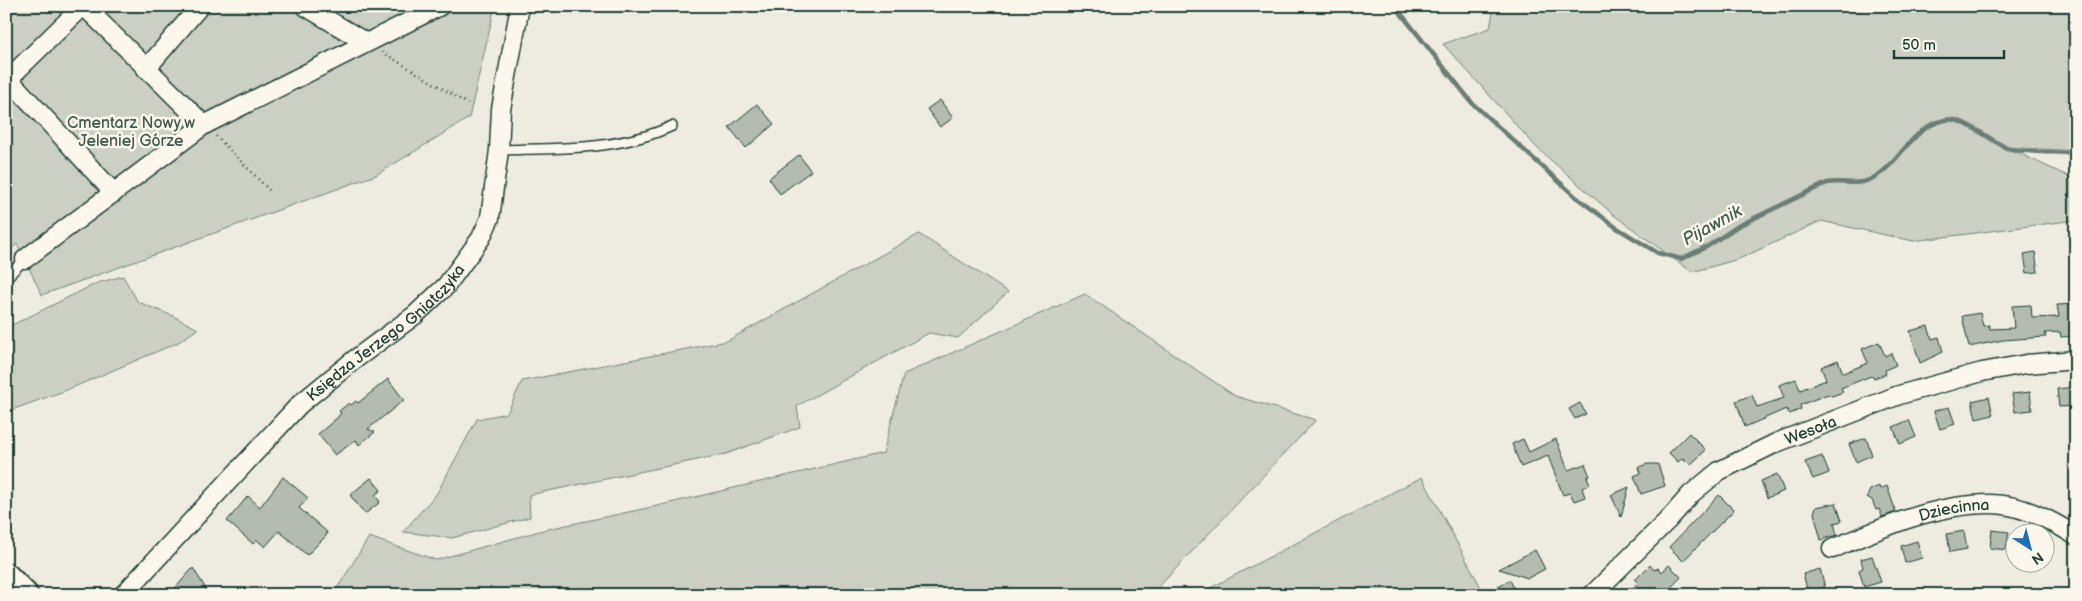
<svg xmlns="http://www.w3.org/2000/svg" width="2082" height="601" font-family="'Balsamiq Sans',sans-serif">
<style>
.green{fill:#cbcfc4;stroke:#75867c}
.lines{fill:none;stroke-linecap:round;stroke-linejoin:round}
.stream{stroke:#6c7d74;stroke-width:4.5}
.building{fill:#b4bbb0;stroke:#1f3d34}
.lane-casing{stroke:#1f3d34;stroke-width:12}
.street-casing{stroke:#1f3d34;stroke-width:21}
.secondary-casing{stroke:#1f3d34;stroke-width:29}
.path{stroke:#1f3d34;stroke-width:2.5;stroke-dasharray:1 4;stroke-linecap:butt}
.lane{stroke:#fbf7ec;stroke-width:9}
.street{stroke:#fbf7ec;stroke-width:18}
.secondary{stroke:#fbf7ec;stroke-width:25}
.labels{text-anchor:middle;stroke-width:5;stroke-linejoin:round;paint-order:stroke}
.park-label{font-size:16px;fill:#415a51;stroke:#fbf7ec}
.street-label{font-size:16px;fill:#1f3d34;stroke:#fbf7ec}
.water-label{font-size:18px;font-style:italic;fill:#455d54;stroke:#fbf7ec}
</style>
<rect width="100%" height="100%" fill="#eeece1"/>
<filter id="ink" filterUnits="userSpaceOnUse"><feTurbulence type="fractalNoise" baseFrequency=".02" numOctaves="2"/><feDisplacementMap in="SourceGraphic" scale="10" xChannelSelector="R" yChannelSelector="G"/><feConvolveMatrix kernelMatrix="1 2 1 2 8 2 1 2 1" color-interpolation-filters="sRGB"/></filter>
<g filter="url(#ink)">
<path class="green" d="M6,6H495L469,118L376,175L42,295L17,244L6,255Z
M1494,6H2076V151L2006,147L2076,180V220L1913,241L1821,221L1739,259L1692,272L1615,216L1537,148L1443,44L1490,28Z
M919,234L1008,292L958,338L929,333L797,406L800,427L726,454L529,495L530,517L452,538L403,532L437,493L477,419L507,413L522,381L727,341Z
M123,276L138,302L173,316L198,329L177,343L67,390L6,412V328L97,283Z
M1085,294L1235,396L1316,420L1151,595H333L369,537L436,560L543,530L657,506L883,453L904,374Z
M1422,477L1485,595H1197Z"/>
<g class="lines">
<path class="stream" d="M1395,6L1473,104L1576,197L1617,228L1658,253L1681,259L1708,246L1738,226L1827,183C1841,180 1856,186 1869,180C1900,167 1908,128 1945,120C1963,116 1991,141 2007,148C2021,153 2059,152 2076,153"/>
</g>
<path class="building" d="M940,100L953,118L940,127L927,109Z
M757,104L774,124L746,148L729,127Z
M799,155L811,171L780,194L769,178Z
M2035,252L2038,272L2027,273L2024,254Z
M2076,304V336L2061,337L2060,332L2045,333L2046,337L2003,340L1969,347L1962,316L1980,313L1983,326L1989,325L1990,329L2014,328L2012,306L2031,305L2032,318L2059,317L2057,305Z
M1928,326L1932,339L1939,337L1943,352L1920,363L1910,331Z
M1879,342L1885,356L1891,353L1896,365L1885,370L1886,374L1874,378L1871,376L1841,388L1843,392L1832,396L1828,394L1800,405L1801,409L1790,414L1786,409L1745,427L1736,401L1752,395L1757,407L1784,398L1779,385L1796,379L1800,390L1826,380L1821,367L1838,360L1843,373L1868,363L1862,349Z
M388,379L404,400L368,429L375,432L359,445L356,440L335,455L318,434L337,418L341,413L339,411L349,403L351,405L356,401L358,403Z
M2075,387L2076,406L2059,407L2057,389Z
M2030,392L2032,410L2015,412L2012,394Z
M1989,397L1993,415L1976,419L1972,401Z
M1580,403L1586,414L1575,419L1569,409Z
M1949,407L1955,424L1940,429L1934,411Z
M1909,420L1916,437L1900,444L1893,427Z
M1689,433L1706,450L1690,465L1683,458L1678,462L1669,453Z
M1866,438L1872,455L1856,462L1849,444Z
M1523,439L1529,452L1556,439L1568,470L1585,464L1590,476L1587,477L1590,484L1582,488L1585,497L1574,501L1570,493L1563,495L1548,456L1521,467L1512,444Z
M1822,456L1829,473L1813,479L1805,462Z
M1647,464H1658L1665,486L1641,494L1634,476L1641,473L1639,467Z
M1777,474L1784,491L1767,498L1761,481Z
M283,477L308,498L299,508L327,532L326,536L307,555L279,531L265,547L257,540L253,544L227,521L248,496L260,507Z
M371,478L381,490L375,495L380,502L365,514L350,495Z
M1879,486L1880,489L1887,486L1896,512L1882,517L1879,509L1876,510L1872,500L1867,497L1870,490Z
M1629,487L1621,517L1611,495Z
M1719,495L1734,510L1683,561L1669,547Z
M1836,503L1842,521L1834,523L1837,535L1821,540L1814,513L1816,507Z
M1992,530L2009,532L2006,550L1990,548Z
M1964,531L1967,549L1950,552L1947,534Z
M1917,541L1922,558L1905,563L1901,546Z
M1535,550L1545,569L1528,578L1499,569Z
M1872,556L1881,582L1864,587L1859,570L1863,568L1861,559Z
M1650,565L1654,570L1658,568L1662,572L1669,565L1681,577L1664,595H1625L1638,583L1635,580Z
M193,568L206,589L201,595H169Z
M1820,569L1825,587L1808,592L1803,574Z
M1510,580L1517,595H1503L1498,586Z"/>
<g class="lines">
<defs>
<path id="lane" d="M499,150C556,148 619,151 672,126
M6,278L25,259"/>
<g id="street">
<path d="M84,6L204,125"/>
<path d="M305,6L365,42"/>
<path d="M146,69L200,6"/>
<path d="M6,76L114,193"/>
<path d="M6,81L83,6"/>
<path d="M25,259L204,125L440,6"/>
<path id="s1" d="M1832,549C1881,528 1935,504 1990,504C2021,504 2051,520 2076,536"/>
<path id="s2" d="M123,595L300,404L354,360L415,315L446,286L481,238L490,218L499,150L501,109L520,6"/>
<path id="s3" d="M1592,595L1669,519L1691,494L1719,471L1776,443L1899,395L1982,372L2026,364L2076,360"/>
</g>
<path id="secondary" d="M6,576L25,595"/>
</defs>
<use href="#lane" class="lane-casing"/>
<use href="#street" class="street-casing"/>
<use href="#secondary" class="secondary-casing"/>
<path class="path" d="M382,52L468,104
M216,136L271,192"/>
<use href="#lane" class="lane"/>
<use href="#street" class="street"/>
<use href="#secondary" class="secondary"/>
</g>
</g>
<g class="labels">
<g class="park-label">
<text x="131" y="128">Cmentarz Nowy w<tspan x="131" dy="18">Jeleniej Górze</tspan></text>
</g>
<g class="street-label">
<text dy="6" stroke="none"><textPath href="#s2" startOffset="372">Księdza Jerzego Gniatczyka</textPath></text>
<text dy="6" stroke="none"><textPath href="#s3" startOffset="278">Wesoła</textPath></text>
<text dy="6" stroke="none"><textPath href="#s1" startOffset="129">Dziecinna</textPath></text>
</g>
<g class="water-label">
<text transform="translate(1712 225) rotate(-29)" y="6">Pijawnik</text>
</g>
</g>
<rect width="2082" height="601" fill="none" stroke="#fbf7ec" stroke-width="25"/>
<rect x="12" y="12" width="2057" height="576" fill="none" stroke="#1f3d34" stroke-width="2" filter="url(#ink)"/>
<g transform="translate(2030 548) rotate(144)"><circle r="24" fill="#fbf7ec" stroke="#a3ada2"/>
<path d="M0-4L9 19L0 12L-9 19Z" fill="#1f6fb2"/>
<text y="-8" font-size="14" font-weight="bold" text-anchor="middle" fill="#1f3d34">N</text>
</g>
<path d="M1894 50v8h110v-8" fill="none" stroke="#1f3d34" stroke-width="2.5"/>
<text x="1902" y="50" font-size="15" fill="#1f3d34" stroke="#fbf7ec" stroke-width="4" paint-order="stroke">50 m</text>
</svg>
